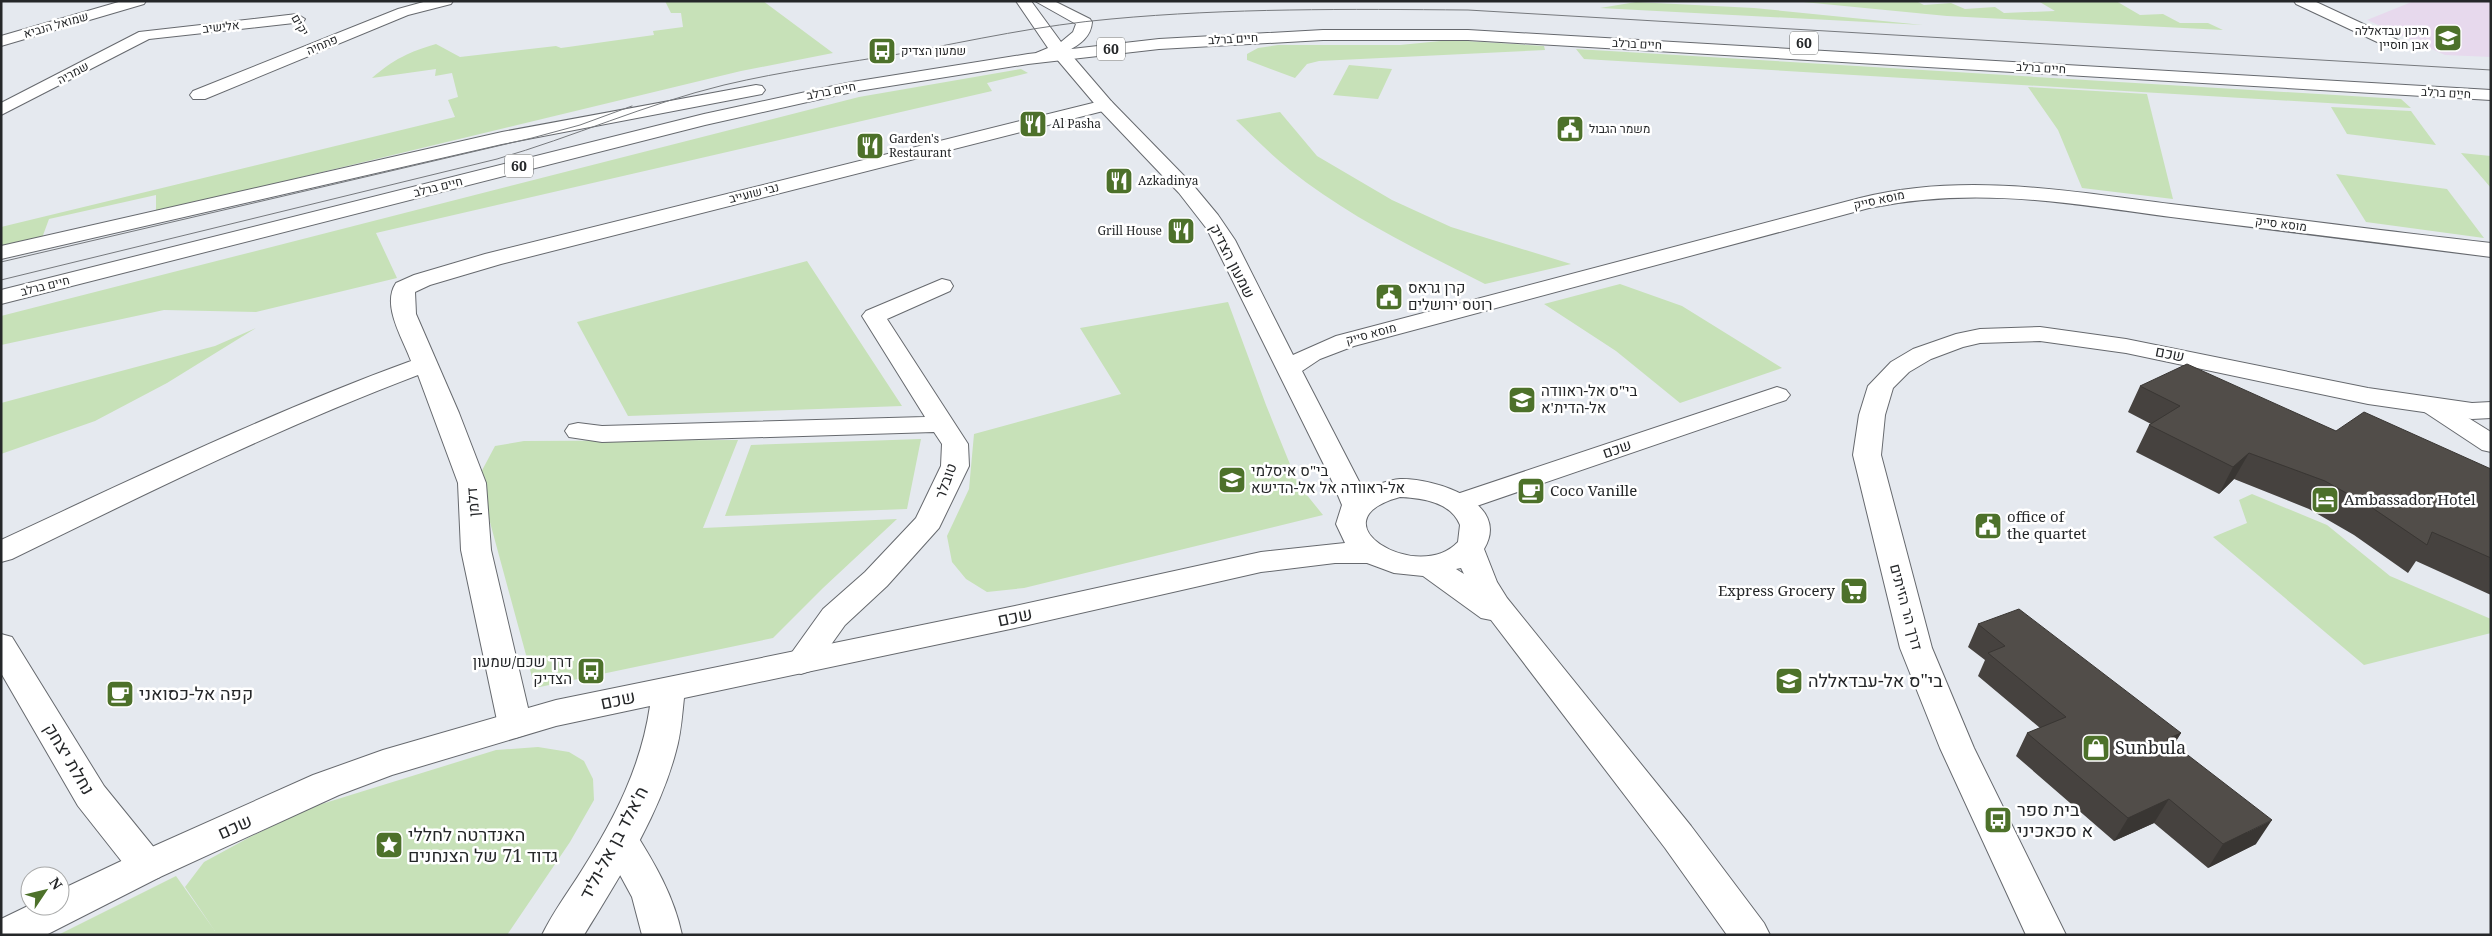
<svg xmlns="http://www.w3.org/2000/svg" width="2492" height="936" font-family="'Noto Serif',Heebo,serif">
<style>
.education{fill:#e7d9ed}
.green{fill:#c7e1b8}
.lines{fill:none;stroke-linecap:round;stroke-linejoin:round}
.minor-casing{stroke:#66696e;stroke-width:2}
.tertiary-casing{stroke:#66696e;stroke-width:2}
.trunk-casing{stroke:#66696e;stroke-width:2}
.minor{fill:#fff;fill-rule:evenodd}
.tertiary{fill:#fff;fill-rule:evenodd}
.trunk{fill:#fff;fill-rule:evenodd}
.tram{stroke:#76797d;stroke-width:1}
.wall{fill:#46423f}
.shaded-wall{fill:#393633}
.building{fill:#514d49;stroke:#393633}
.labels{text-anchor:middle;stroke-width:5;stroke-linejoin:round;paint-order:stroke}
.far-street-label{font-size:12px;fill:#252729;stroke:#fff}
.far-poi-label{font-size:12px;fill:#252729;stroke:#fff;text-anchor:start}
.shield{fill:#fff;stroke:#666869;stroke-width:1}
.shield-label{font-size:14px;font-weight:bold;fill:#252729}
.street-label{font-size:15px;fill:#252729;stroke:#fff}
.poi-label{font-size:15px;fill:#252729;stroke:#fff;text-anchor:start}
.near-street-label{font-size:18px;fill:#252729;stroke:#fff}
.near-poi-label{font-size:18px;fill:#252729;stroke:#fff;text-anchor:start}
</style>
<rect width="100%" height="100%" fill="#e5e9ef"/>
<path class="education" d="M2414,1H2491V57L2445,55L2367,20Z"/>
<path class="green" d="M665,1H763L833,53L741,71L156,212V195L49,219L42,238L1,247V227L455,117L448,100L458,97L452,73L435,76L436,69L372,78C394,59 409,52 436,44L460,57L556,46L561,48L654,35L653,31L683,27L681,13H671Z
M1793,1H1916L1924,5L1951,3L1965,9L1995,7L2004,13L2055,11L2038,1H2116L2140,15L2163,14L2180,23H2208L2223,30L1947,16Z
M1636,2L1754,8L1923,25L1600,8Z
M1451,40L1544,46L1545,50L1319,61L1307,64L1295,78L1247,60V54L1258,48L1278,45H1400Z
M1576,49L2401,99L2411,108L1584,59Z
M1349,65L1392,69L1378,99L1333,95Z
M1021,69L1028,73L987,83L992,91L376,233L397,278L256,312L164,310L1,345V316L859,97Z
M2028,87L2147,94L2173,199L2082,188L2058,130Z
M2331,107L2411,111L2436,145L2347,134Z
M1280,112L1317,156L1392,200L1451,227L1571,264L1485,284C1418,250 1349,217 1290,170C1271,155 1254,137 1236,120Z
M2461,153L2491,156V188Z
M2336,174L2447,189L2484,238L2366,222Z
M807,261L902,406L628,416L577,322Z
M1620,284L1682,306L1782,368L1680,403L1616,351L1544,304Z
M1228,302L1266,405L1298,484L1323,515L1024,588L987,592L966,579L952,562L947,536L969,489L974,434L1121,394L1080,328Z
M256,328L167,383L95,421L1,454V403L215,346Z
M921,439L907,509L725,516L751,445Z
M738,440L703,528L897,519L823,588L773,638L535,688L478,478L495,446L524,441Z
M2252,494L2327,525L2390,576L2491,619V633L2364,665L2213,537L2247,523L2239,500Z
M538,747L569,752L584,761L593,779L594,800L570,842L507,935H58L176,876L215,931L185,887L204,862L250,837L312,807L496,750Z"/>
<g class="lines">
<defs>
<path id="minor" d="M427,1H453L451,4L408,15L205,99H193L190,95L193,91L398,9Z
M2294,1H2314L2402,42L2404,45L2402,48H2390L2296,4Z
M297,14L305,19L303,22L149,39L1,115V103L139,32Z
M1105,100L1111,101L1114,105L1111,109L501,264L430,285L415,292L416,314L459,413L486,483L491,550L532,725L527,734L515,738L503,734L498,725L461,550L458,483L418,375C278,428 145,494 12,559L1,562V540C137,477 271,412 411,361C403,339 381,305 396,283L414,275L485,254Z
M942,279L950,281L953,286L950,291L887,319L968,444L969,466L939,528L887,586L845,625L813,670L801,674L789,670L785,662L823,609L865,572L916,518L941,466L942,444L934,432L602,442L569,437L565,431L569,425L578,423L602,426L925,417L862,316L866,311Z
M1777,387L1786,390L1790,395L1786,400L1468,509L1458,512L1448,509L1444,503L1448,497Z
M2432,398L2441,401L2491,432V452L2482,450L2423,411L2419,406L2423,401Z
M1,634L12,637L104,786L160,855L166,866L160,877L147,882L134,877L78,806L1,673Z
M620,825L633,829C654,862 674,896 682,935H642L632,897L601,840L607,829Z"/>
<path id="tertiary" d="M122,1H146L144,4L1,46V36Z
M1016,1H1031L1061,42L1073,32L1076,24L1035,1H1054L1090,19L1092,22C1091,37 1080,44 1068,51L1111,101L1193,185L1218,215L1235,240L1293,355L1336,336L1860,198C1964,172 2067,191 2171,204C2278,217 2384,231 2491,243V257C2384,243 2277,230 2171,217C2066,203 1975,186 1869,208L1354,346L1320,359L1302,371L1363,489C1375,486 1388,480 1400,479C1434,478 1512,502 1484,549L1497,582L1507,598L1691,826L1764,923L1770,935H1727L1665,848L1491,620L1481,618L1423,576L1394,573L1367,563H1335L1261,572L1015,628L684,698C682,716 681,734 676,751C659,816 619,878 584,935H542C553,912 569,891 582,870C615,818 641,767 650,706L556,726L392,775L339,795L160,877L46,935H1V919L30,905L60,906V890L134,855L313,775L383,750L556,700L1015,606L1261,552L1345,543L1336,524L1342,505L1332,481L1207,229L1179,193L1099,109L1055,57L1042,62L1036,61L1034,57L1036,53L1048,48ZM1400,497C1422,498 1451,502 1460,525L1458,542C1417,585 1312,521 1400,497ZM1461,568L1464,574L1456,569Z
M2040,327L2126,339L2368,388L2472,403L2491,402V418L2472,419L2368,404L2126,353L2040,341L1980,343L1963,347L1931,359L1909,372L1893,388L1885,415L1881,455L1932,648L1974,748L2066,935H2026L1940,748L1900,648L1853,455L1859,415L1868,386L1891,362L1913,349L1956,334L1980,329Z"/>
<path id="trunk" d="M1323,30H1468L2491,90V100L1468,40H1323L1159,49L1028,64L852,92L705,125L1,304V290L704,114L852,82L1028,54L1159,39Z
M756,85L762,86L765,90L762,94L502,144L1,259V246L502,132Z"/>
</defs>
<use href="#minor" class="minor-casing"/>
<use href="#tertiary" class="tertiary-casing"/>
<use href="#trunk" class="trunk-casing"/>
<use href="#minor" class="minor"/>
<use href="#tertiary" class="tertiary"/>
<use href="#trunk" class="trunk"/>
<path class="tram" d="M1,262L532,138L580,125L632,106
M1,280L497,159C573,137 646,104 724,85C783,71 845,63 905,53C973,40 1042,25 1111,19C1229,8 1349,9 1468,10L2491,70"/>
</g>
<path class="wall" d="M2140,386L2336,431L2491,469V595L2416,561L2408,573L2354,535L2309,509L2234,479L2219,494L2136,452L2149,425L2151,424L2128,412Z
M1978,624L2181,733L2174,744L2256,844L2208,868L2154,823L2114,841L2016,756L2027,733L2040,728L1978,676L1985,660L1968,647Z"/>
<path class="shaded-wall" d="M2249,453L2234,479L2219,494L2233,467Z
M2181,733L2167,756V739Z
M2169,799L2154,823L2114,841L2128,818Z
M2272,820L2256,844L2208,868L2223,844Z"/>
<path class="building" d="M2187,364L2336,431L2364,412L2491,469V558L2432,532L2427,545L2371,507L2325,481L2249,453L2233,467L2149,425L2180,406L2140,386Z
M2019,609L2181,733L2167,739L2272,820L2223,844L2169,799L2128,818L2027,733L2066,717L1988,653L2005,646L1978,624Z"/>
<defs>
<symbol id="school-square" viewBox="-11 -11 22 22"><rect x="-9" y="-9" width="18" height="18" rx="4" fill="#4d712a" stroke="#fff"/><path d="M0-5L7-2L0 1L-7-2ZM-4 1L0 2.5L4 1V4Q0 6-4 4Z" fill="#fff"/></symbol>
<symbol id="bus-square" viewBox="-11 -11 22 22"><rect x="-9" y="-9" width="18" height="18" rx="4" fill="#4d712a" stroke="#fff"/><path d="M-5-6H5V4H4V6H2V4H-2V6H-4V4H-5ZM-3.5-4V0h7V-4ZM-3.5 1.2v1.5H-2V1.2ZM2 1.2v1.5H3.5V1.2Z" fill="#fff"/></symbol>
<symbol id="restaurant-square" viewBox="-11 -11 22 22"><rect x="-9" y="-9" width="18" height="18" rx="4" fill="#4d712a" stroke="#fff"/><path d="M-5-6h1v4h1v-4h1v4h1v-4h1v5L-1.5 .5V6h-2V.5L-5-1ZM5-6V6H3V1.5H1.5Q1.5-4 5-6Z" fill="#fff"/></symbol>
<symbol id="civic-square" viewBox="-11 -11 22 22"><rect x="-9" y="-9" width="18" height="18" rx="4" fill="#4d712a" stroke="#fff"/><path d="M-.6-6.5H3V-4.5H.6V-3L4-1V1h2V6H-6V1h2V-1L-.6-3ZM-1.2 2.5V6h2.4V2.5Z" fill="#fff"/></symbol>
<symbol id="cafe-square" viewBox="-11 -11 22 22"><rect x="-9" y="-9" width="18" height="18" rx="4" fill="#4d712a" stroke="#fff"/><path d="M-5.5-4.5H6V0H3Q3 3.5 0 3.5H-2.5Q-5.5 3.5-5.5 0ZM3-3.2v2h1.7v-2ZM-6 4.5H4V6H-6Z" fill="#fff"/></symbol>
<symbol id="hotel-square" viewBox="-11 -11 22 22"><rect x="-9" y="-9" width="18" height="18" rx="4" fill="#4d712a" stroke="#fff"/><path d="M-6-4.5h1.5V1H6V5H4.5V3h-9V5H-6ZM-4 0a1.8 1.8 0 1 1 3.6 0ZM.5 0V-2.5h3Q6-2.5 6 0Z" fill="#fff"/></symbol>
<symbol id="supermarket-square" viewBox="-11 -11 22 22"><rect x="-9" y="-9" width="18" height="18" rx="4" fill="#4d712a" stroke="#fff"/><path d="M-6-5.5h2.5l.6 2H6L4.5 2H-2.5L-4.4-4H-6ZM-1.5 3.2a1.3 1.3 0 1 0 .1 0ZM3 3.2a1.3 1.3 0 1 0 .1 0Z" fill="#fff"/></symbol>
<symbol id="shop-square" viewBox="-11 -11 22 22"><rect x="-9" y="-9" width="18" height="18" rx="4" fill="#4d712a" stroke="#fff"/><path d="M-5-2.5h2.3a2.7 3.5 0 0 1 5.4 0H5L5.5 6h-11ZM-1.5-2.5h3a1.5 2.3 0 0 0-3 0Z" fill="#fff"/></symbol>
<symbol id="sight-square" viewBox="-11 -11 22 22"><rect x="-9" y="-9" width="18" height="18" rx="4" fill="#4d712a" stroke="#fff"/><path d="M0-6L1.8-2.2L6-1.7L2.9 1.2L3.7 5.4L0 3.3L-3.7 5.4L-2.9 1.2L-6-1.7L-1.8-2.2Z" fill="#fff"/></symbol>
</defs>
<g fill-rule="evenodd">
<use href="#school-square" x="2432" y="22" width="32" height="32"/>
<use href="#bus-square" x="866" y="35" width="32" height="32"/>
<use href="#restaurant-square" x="1017" y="108" width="32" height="32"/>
<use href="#civic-square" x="1554" y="113" width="32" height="32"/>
<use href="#restaurant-square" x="854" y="130" width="32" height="32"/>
<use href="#restaurant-square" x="1103" y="165" width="32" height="32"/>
<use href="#restaurant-square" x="1165" y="215" width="32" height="32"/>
<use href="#civic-square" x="1373" y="281" width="32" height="32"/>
<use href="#school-square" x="1506" y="384" width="32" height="32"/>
<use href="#school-square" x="1216" y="464" width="32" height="32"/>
<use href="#cafe-square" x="1515" y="475" width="32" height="32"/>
<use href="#hotel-square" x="2309" y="484" width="32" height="32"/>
<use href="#civic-square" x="1972" y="510" width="32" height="32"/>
<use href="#supermarket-square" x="1838" y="575" width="32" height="32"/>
<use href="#bus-square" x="575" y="655" width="32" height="32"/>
<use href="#school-square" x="1773" y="665" width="32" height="32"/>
<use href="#cafe-square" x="104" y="678" width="32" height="32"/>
<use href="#shop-square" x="2080" y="732" width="32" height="32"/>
<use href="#bus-square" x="1982" y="804" width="32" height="32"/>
<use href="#sight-square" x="373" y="829" width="32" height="32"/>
</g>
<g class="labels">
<g class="far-street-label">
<text transform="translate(56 25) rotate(-16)" y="4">שמואל הנביא</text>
<text transform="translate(300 25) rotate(61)" y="4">יקים</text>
<text transform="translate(221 27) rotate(-6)" y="4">אלישיב</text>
<text transform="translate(1233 39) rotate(-3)" y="4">חיים ברלב</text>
<text transform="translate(1637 44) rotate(3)" y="4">חיים ברלב</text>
<text transform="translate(322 45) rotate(-23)" y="4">פתחיה</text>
<text transform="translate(2041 68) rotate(3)" y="4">חיים ברלב</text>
<text transform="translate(73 73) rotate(-28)" y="4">שמריה</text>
<text transform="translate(831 91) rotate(-11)" y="4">חיים ברלב</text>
<text transform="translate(2446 93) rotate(3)" y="4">חיים ברלב</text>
<text transform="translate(438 187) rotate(-14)" y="4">חיים ברלב</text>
<text transform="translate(754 193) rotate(-14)" y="4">נבי שועייב</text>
<text transform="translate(1879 200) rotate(-12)" y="4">מוסא סייק</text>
<text transform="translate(2281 224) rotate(7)" y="4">מוסא סייק</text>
<text transform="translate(45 286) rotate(-14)" y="4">חיים ברלב</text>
<text transform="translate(1371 334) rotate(-15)" y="4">מוסא סייק</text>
</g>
<g class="far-poi-label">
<text x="2429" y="35" text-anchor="end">תיכון עבדאללה<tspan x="2429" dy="14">אבן חוסיין</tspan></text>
<text x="901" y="55">שמעון הצדיק</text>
<text x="1052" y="128">Al Pasha</text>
<text x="1589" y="133">משמר הגבול</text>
<text x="889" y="143">Garden's<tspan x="889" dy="14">Restaurant</tspan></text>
<text x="1138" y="185">Azkadinya</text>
<text x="1162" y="235" text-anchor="end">Grill House</text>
</g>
<g class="shield">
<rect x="1790" y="31.5" width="28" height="23" rx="4"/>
<rect x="1097" y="37.5" width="28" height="23" rx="4"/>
<rect x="505" y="154.5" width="28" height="23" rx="4"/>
</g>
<g class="shield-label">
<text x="1804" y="48">60</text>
<text x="1111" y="54">60</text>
<text x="519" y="171">60</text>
</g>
<g class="street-label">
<text transform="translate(1232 261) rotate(63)" y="5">שמעון הצדיק</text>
<text transform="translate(2170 354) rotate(11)" y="5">שכם</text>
<text transform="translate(1617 449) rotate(-19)" y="5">שכם</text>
<text transform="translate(946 481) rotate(-70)" y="5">טובלר</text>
<text transform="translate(473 502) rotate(-95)" y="5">דלמן</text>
<text transform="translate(1906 607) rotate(75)" y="5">דרך הר הזיתים</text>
</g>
<g class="poi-label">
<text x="1408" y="293">קרן גראס<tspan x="1408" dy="17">רוטס ירושלים</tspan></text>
<text x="1541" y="396">בי"ס אל-ראוודה<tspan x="1541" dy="17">אל-הדית'א</tspan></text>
<text x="1251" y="476">בי"ס איסלמי<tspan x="1251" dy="17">אל-ראוודה אל אל-הדישא</tspan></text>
<text x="1550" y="496">Coco Vanille</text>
<text x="2344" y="505">Ambassador Hotel</text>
<text x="2007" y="522">office of<tspan x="2007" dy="17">the quartet</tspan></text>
<text x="1835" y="596" text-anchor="end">Express Grocery</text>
<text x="572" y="667" text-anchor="end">דרך שכם/שמעון<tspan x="572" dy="17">הצדיק</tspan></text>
</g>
<g class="near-street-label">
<text transform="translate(1015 617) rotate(-12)" y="6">שכם</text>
<text transform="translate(618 700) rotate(-12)" y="6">שכם</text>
<text transform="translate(69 759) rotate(59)" y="6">נחלת יצחק</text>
<text transform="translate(235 827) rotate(-24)" y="6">שכם</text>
<text transform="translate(614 843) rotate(-62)" y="6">ח'אלד בן אל-וליד</text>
</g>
<g class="near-poi-label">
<text x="1808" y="687">בי"ס אל-עבדאללה</text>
<text x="139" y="700">קפה אל-כסואני</text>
<text x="2115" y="754">Sunbula</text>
<text x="2017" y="816">בית ספר<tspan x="2017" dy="21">א סכאכיני</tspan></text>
<text x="408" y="841">האנדרטה לחללי<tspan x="408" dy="21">גדוד 71 של הצנחנים</tspan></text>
</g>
</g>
<rect width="2492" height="936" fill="none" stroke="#252729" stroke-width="5"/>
<g transform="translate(45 891) rotate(55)"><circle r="24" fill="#ffffff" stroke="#a8a9a9"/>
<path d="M0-4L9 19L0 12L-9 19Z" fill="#4d712a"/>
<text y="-8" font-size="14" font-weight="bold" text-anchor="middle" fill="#252729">N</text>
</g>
</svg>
